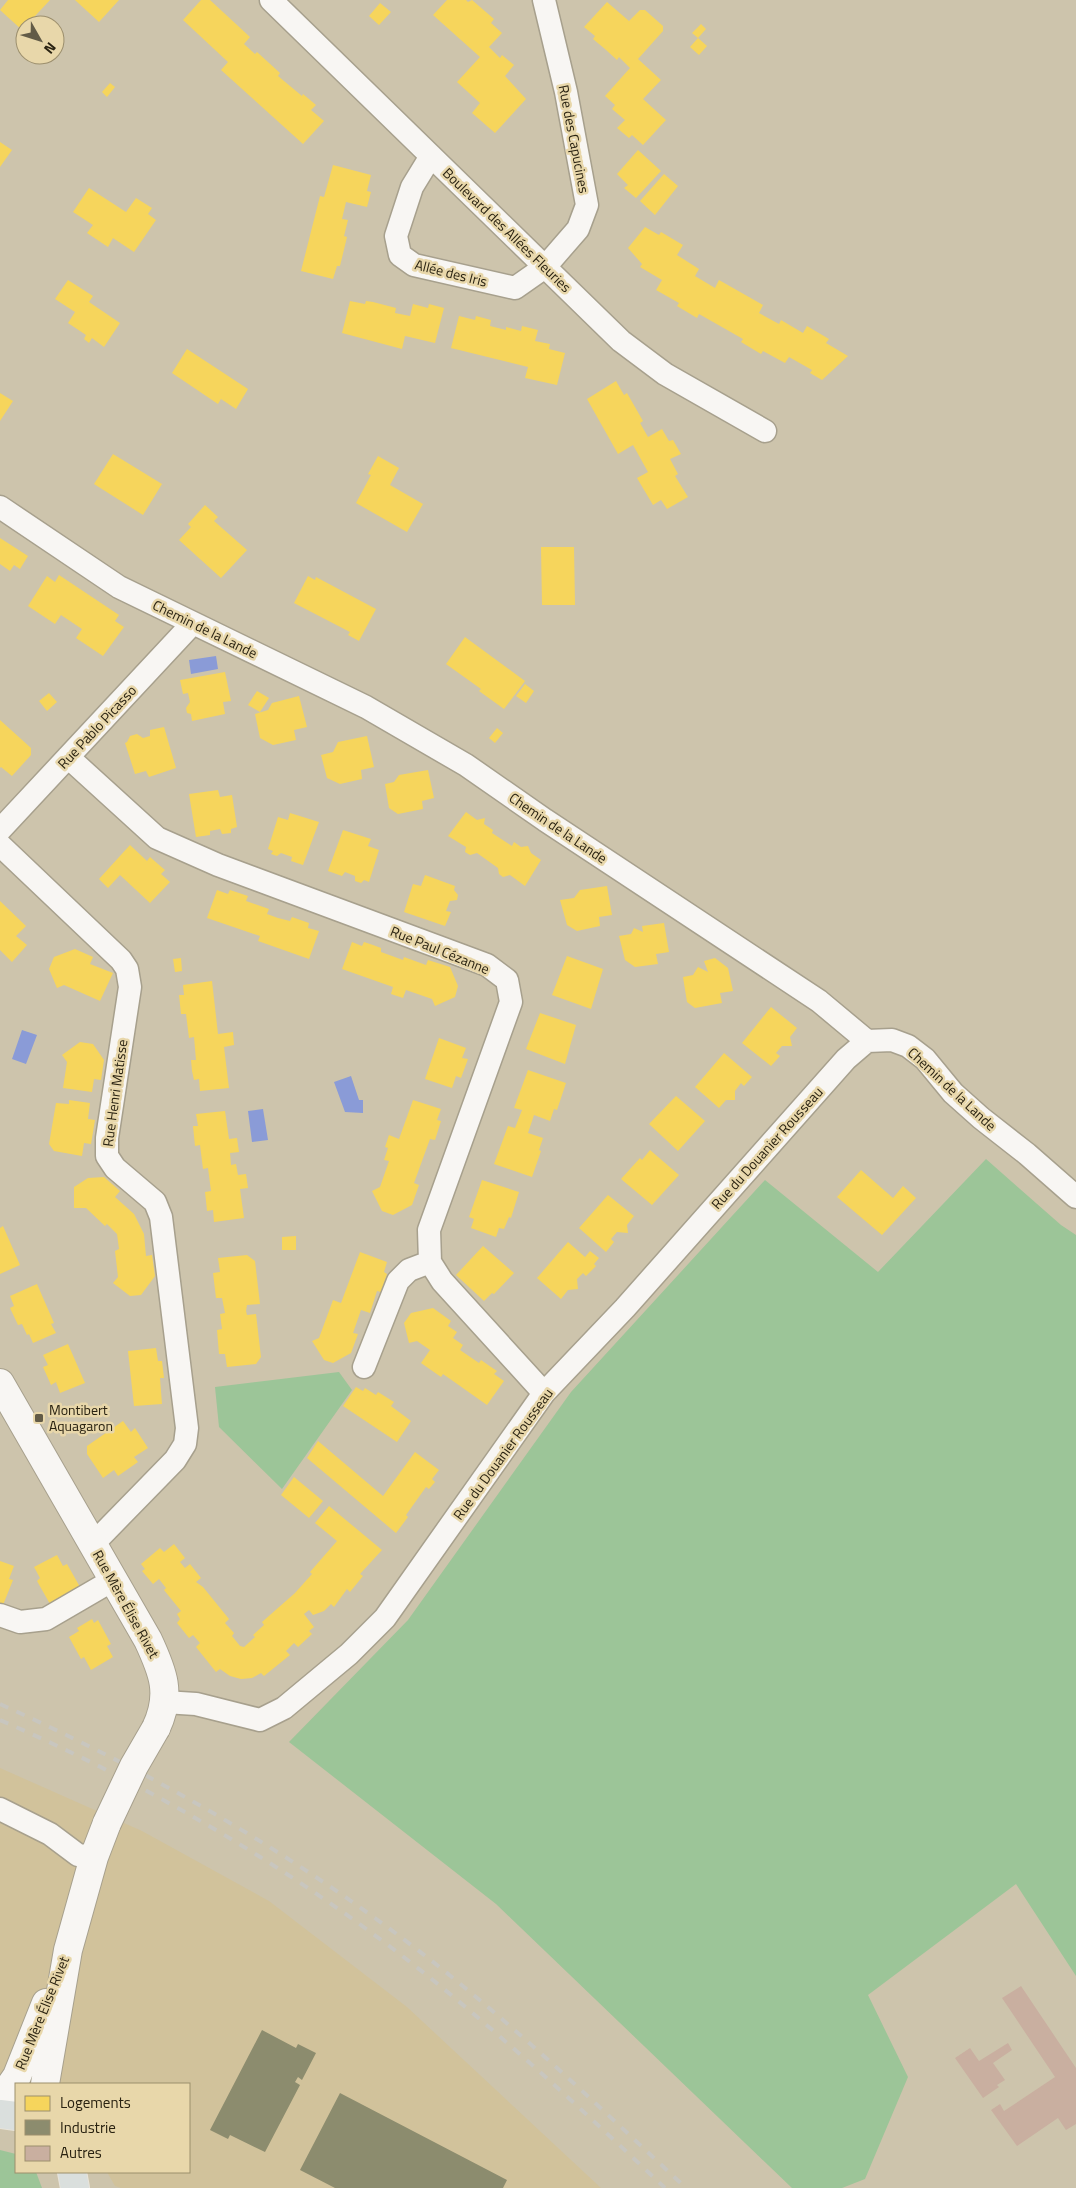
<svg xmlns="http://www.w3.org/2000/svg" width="1076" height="2188" font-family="'Titillium Web',sans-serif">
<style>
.built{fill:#d1c29b}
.green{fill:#9cc598}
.water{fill:#8a9bd7}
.homes{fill:#f6d55c}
.industry{fill:#8c8c6e}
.building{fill:#c9afa0}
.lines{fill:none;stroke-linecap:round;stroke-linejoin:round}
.street-casing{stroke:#a7a08d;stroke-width:25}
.secondary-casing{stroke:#a7a08d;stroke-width:30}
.primary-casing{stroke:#e8e4da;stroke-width:30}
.street{stroke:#f8f6f3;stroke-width:22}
.secondary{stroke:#f8f6f3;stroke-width:28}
.primary{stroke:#dadfdd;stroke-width:28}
.rail{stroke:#c8c6bf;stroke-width:4;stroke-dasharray:9 9;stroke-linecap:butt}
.secondary-bridge-casing{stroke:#a7a08d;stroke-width:30;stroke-linecap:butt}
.secondary-bridge{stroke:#f8f6f3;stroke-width:28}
.poi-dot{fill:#625b47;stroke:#e8d7aa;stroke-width:2}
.labels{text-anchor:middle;stroke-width:5;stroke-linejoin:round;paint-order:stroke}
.street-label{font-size:14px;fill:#292211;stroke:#e8d7aa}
.poi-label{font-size:14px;fill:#292211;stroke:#e8d7aa;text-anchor:start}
</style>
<rect width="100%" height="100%" fill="#cdc4ac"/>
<path class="built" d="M0,1768L142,1831L269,1901L407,2007L601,2188H121L115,2186L107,2172H189V2084H16L0,2081Z"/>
<path class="green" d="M986,1159L1061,1225L1076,1235V1976L1016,1884L868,1995L908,2077L865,2179L842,2188H792L496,1904L289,1742L408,1620L571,1392L765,1180L878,1272Z
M339,1372L352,1390L282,1489L219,1427L215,1387Z
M0,2150L16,2154V2172H36L42,2188H0Z"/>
<path class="water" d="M216,656L218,669L191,674L189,660Z
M22,1030L37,1035L26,1064L12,1059Z
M351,1076L359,1100H363V1113L345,1112L334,1082Z
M263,1109L268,1140L252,1142L248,1111Z"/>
<path class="homes" d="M8,0H50L22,30L0,10Z
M75,0H119L99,22Z
M201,0H210L250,37L244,44L255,54L257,52L280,73L278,76L302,96L303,94L316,105L311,110L324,121L303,144L221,70L228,62L183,20Z
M447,0H466L468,2L472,0L494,19L491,23L502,33L489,47L500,58L502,55L514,65L505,76L526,99L495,133L472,113L480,103L457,82L480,57L433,15Z
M607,2L629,21L640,10H645L663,26V31L638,59L661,80L643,99L666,120L643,145L632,135L629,138L617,128L625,120L612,109L615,105L605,96L630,68L619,57L617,60L605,49L593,39L595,36L584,27Z
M380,3L391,12L379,25L369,16Z
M701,24L706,29L698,38L692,33Z
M698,38L707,46L699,55L690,47Z
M110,83L115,87L107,97L102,92Z
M0,142L12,150L0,167Z
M638,150L661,171L636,198L624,188L628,185L617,174Z
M333,165L371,175L367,191L371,192L367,207L346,202L342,219L348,220L344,236L347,237L340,266H337L333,279L301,271L320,196L324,197Z
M664,174L678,186L655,215L640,201Z
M89,188L126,212L136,198L152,208L148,214L156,220L134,252L113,238L108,247L87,233L93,225L73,212Z
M645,227L659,235L661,232L683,245L677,255L699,269L695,276L715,288L719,280L763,305L759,313L779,324L781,320L803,333L807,326L829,339L826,343L848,356L822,380L810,373L812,370L789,357L785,363L763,351L761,354L741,342L743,339L699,314L697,318L677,306L679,303L656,290L662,280L640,267L642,264L628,248Z
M68,280L93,296L89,302L120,323L104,347L92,338L89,343L84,339L86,335L68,323L75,312L55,299Z
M350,301L365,304L366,301L373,302L396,308L395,313L410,316L413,304L428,308L429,304L444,308L435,343L405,336L402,349L342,333Z
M459,316L475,320L476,316L491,320L490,326L506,330V327L521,331L522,326L538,330L535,341L550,344L549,349L565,353L557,385L525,378L528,367L451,348Z
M187,349L248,389L236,409L221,399L218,404L172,373Z
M616,381L624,395L627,393L643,421L640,423L648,437L662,429L669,441L673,440L681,454L670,459L678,474L675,476L688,497L667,509L661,500L653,505L637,478L648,472L633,445L618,454L587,399Z
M0,393L13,401L0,421Z
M113,454L162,484L143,515L94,484Z
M378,456L399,468L390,485L423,504L407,532L356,503L371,475L368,474Z
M205,505L218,517L214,521L247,550L221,578L179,540L191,527L188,524Z
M0,538L28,556L20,569L14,565L10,571L0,564Z
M541,547H574L575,605H542Z
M59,575L119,615L115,621L124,627L103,656L76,638L82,629L61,615L55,624L28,606L47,576L55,582Z
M308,576L315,580L316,577L376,609L359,641L348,635L350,632L294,603Z
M465,637L525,681L504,709L479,691L481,689L446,664Z
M225,672L231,701L223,702L225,714L192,721L191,714L187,713L186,708L190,702L188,693L183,694L180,680Z
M525,684L534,691L526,703L516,696Z
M257,691L269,698L260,712L248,705Z
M49,693L57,702L47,711L39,701Z
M299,696L307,727L294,730L296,740L273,745L260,738L255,714L268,710L272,703Z
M0,720L31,748V755L12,776L1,767L0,768Z
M164,727L176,768L149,777L146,771L135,774L125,743L127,742L130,736L137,734L143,738L150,736V730Z
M497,728L503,733L495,743L489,738Z
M367,736L374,767L361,770L362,779L340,784L327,778L321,755L333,752L338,742Z
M428,770L434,798L422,801L423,809L398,814L389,808L385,784L394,782L399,775Z
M218,790L220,797L232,795L237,827L231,829V833L222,834L220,829L210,831V835L196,837L189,794Z
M466,812L477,820L485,818L484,824L493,830L492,833L512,846L514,842L521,847L528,846L531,853L541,860L525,886L510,875L503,877L499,874L498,868L477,853L470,855L465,852L466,847L448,836Z
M290,813L319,822L303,865L291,861L292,857L281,853L277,856L271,854L273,851L268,849L278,817L288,820Z
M343,830L371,839L368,846L379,850L369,882L364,880L361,883L355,881V876L345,872L342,876L328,871Z
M130,845L147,861L150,857L158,864L165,870L161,874L170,882L150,903L120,875L108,888L99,879Z
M425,875L455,886L454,890L458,895L457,900L450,901L446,911L451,912L445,926L404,912L413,884L421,886Z
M607,886L612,915L599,917L600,926L577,931L567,925L560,900L574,898L580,890Z
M217,890L228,894L230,890L248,896L246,901L269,909L267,914L278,918L290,921L292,917L309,923L308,928L319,931L309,959L258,941L260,936L207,918Z
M0,901L26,926L16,936L27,945L12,962L0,950Z
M664,923L669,952L656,954L658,964L635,967L625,960L619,936L631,934L634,928L643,932L642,926Z
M352,942L362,946L364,942L373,945L381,948V952L403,960L404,957L426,965L428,960L450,967L458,986L455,997L435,1006L432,999L406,990L403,998L391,994L393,987L342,969Z
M75,949L93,957L90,964L113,973L100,1001L64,985L57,988L49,969L54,957Z
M567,956L603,969L591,1009L552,995Z
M181,958L182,971L175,972L173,959Z
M715,958L728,968L733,991L720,993L722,1003L695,1008L687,1002L683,977L693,975L698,967L708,972L704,961Z
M212,981L218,1034L233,1032L234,1045L224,1047L229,1088L200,1091L199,1079L194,1080L192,1071L191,1060H196L194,1037L189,1038L186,1014H181L179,995H184L183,985Z
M771,1007L797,1028L790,1037L792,1046H782L776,1053L780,1056L771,1066L742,1043Z
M540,1013L576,1025L565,1064L526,1049Z
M439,1038L466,1048L462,1058L468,1059L461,1078L456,1076L452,1088L425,1079Z
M80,1042L93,1044L104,1060L101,1080L94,1079L92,1092L63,1088L67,1062L62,1055Z
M724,1053L752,1077L744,1086L741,1083L735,1091V1100H726L719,1108L695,1087Z
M528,1070L566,1083L557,1110L554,1109L550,1121L534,1115L528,1133L543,1138L539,1150L541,1151L532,1177L494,1164L508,1126L515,1128L522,1110L514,1108Z
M676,1096L705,1121L678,1151L649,1124Z
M69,1100L90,1103L88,1119L95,1120L91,1144L84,1143L82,1156L54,1151L49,1144L56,1103L69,1104Z
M413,1100L441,1109L437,1120L441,1121L435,1140L430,1139L414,1183L419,1185L412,1205L393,1215L382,1211L372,1191L380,1187L389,1161L384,1160L388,1148L385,1147L389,1135L399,1139Z
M225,1111L229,1139L237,1138L239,1152L230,1153L231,1165L236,1164L238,1175L246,1174L248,1188L240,1189L244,1218L214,1222L213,1210L207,1211L206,1201L205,1192L211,1191L208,1168L203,1169L200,1145L195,1146L193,1126H198L196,1114Z
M650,1150L679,1175L652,1205L621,1179L640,1158L642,1160Z
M861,1170L893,1198L903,1186L916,1198L882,1235L837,1197Z
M104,1177L120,1191L115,1197L134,1214L144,1234L146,1256L152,1255L155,1276L141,1295L130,1296L113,1283L118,1277L115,1251L119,1249L117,1234L107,1224L105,1226L86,1208H74V1187L88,1178Z
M482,1180L519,1192L511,1218L509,1217L504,1229L499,1228L496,1237L471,1228L474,1219L469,1217Z
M608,1195L634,1216L627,1225L628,1233L617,1232L611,1239L614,1242L606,1252L579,1228Z
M3,1226L20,1265L0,1274V1228Z
M296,1236V1250H282V1237Z
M568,1242L585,1257L590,1251L599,1258L594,1264L596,1266L586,1276L583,1273L577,1279L578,1289L568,1290L561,1299L537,1278Z
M483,1246L514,1273L494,1294L492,1293L484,1301L456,1275Z
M360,1252L387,1262L384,1272L387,1274L381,1292L377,1291L370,1313L361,1310L353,1333L358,1334L351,1353L333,1363L324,1360L312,1341L319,1338L333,1300L341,1303Z
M247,1255L255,1261L260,1304L247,1305L246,1311L247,1315L256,1314L261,1357L256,1364L227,1367L225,1354H219L217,1330L222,1329L220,1314L225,1313L222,1298H216L213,1273L220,1272L218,1258Z
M37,1284L54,1323L51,1324L56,1333L33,1343L29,1334L27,1335L22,1324L18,1325L10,1308L14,1306L10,1296Z
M433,1308L451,1321L448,1326L457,1332L453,1338L463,1345L460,1350L479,1363L481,1360L491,1367L497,1371L494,1374L504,1381L487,1405L443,1374L441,1377L421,1363L430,1350L417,1341L409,1343L404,1323L411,1313Z
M68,1344L85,1383L60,1393L56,1382L51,1385L43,1367L48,1365L43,1355Z
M156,1348L158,1361H162L164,1378H160L162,1404L134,1406L128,1351Z
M356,1387L363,1391L365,1388L376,1395L378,1392L394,1402L391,1406L411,1421L397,1442L343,1406Z
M123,1421L131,1432L135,1428L148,1448L134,1457L138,1462L118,1476L114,1470L103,1478L87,1454V1446Z
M318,1441L383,1496L415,1452L439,1470L432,1479L435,1482L429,1489L426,1487L406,1515L408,1517L396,1533L307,1458Z
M294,1477L323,1501L309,1518L281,1495Z
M329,1506L382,1550L360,1574L363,1576L350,1592L347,1589L334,1607L331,1604L324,1611L313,1615L309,1610L304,1614L314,1627L309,1631L312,1634L298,1647L294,1643L286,1651L290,1655L264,1676L261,1673L252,1678L241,1679L230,1676L220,1669L216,1672L196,1647L200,1643L193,1635L189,1638L177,1623L180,1619L177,1614L181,1611L164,1590L166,1588L159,1579L153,1584L142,1571L145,1569L141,1564L160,1548L164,1552L174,1544L185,1558L180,1562L185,1568L190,1564L201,1578L196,1582L203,1587L229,1619L225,1623L234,1633L232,1636L240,1646L244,1647L255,1637L253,1635L264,1625L262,1622L295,1593L312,1574L310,1572L337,1541L315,1523Z
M57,1555L63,1566L67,1564L80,1587L50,1604L37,1581L40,1578L34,1567Z
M0,1561L14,1566L9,1579L13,1580L3,1605L0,1603Z
M92,1619L94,1623L98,1620L111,1644L107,1646L113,1657L91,1670L84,1657L81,1659L69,1637L79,1631L77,1628Z"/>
<path class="industry" d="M262,2030L296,2048L298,2044L316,2053L302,2080L298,2077L295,2082L300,2085L265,2152L230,2135L228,2139L210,2130Z
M340,2093L507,2180L503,2188H335L300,2170Z"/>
<path class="building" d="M1021,1986L1076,2068V2124L1066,2130L1058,2118L1017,2146L991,2110L1000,2104L1004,2111L1055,2077L1002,1998Z
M1008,2043L1012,2050L993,2063L1005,2080L997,2085L999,2087L983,2098L955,2058L970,2048L979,2061Z"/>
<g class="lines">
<defs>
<path id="street" d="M271,0L621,341L665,374L765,431
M431,156L412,187L396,236L400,255L414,265L515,288L545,267L578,229L587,205L566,92L544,0
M0,507L119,587L366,707L466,765L545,820L819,1001L867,1041L892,1040L908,1046L925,1059L953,1093L981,1118L1027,1154L1076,1197
M68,757L157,838L218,865L487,965L507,980L511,1002L429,1230L430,1262L442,1281L544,1393
M0,830L193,623
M0,845L121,960L127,969L130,987L107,1138V1156L115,1168L155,1202L161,1217L187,1428L185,1444L175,1460L93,1544
M364,1367L398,1281L409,1270L430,1262
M0,1615L20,1622L46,1619L113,1580
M164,1702L196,1704L260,1720L284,1708L349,1654L385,1618L544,1393L625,1308L846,1059L867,1041
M0,1809L50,1834L78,1855L94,1857"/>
<path id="secondary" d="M0,1383L148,1640C163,1672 172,1694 156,1728
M45,2084L68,1950L94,1857L107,1823
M0,2101L17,2076L46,2003"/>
<path id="primary" d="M0,2114L16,2116
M72,2172L75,2188"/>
</defs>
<use href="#street" class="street-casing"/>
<use href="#secondary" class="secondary-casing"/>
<use href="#primary" class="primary-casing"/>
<use href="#street" class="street"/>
<use href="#secondary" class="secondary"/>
<use href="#primary" class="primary"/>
<path class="rail" d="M0,1704C142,1768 277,1844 402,1938C503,2014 594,2102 686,2188
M0,1720C157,1788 306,1877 439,1985C517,2049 592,2119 665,2188"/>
<defs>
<path id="secondary-bridge" d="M107,1823L134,1766L156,1728"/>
</defs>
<use href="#secondary-bridge" class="secondary-bridge-casing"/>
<use href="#secondary-bridge" class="secondary-bridge"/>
</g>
<rect class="poi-dot" x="34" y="1413" width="10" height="10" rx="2.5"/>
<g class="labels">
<g class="street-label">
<text transform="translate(574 139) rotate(79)" y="5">Rue des Capucines</text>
<text transform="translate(507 230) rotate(44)" y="5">Boulevard des Allées Fleuries</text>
<text transform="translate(451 273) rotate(14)" y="5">Allée des Iris</text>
<text transform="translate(205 629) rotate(26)" y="5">Chemin de la Lande</text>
<text transform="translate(97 727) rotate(-47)" y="5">Rue Pablo Picasso</text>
<text transform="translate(558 828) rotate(34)" y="5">Chemin de la Lande</text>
<text transform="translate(440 950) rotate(22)" y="5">Rue Paul Cézanne</text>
<text transform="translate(952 1089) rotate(43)" y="5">Chemin de la Lande</text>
<text transform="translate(115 1093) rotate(-82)" y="5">Rue Henri Matisse</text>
<text transform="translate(767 1148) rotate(-48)" y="5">Rue du Douanier Rousseau</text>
<text transform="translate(503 1454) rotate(-54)" y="5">Rue du Douanier Rousseau</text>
<text transform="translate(126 1604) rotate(61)" y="5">Rue Mère Élise Rivet</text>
<text transform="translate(42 2013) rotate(-68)" y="5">Rue Mère Élise Rivet</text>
</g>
<g class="poi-label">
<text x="49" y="1415">Montibert<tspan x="49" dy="16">Aquagaron</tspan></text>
</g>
</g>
<rect x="15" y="2083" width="175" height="90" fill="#e8d7aa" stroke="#9c8f6d"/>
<rect x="25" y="2096" width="25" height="15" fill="#f6d55c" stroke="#9c8f6d"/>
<text x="60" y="2108" font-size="15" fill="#292211">Logements</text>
<rect x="25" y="2120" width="25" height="15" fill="#8c8c6e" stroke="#9c8f6d"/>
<text x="60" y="2133" font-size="15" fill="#292211">Industrie</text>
<rect x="25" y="2146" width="25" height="15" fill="#c9afa0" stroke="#9c8f6d"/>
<text x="60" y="2158" font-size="15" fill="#292211">Autres</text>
<g transform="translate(40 40) rotate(129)"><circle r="24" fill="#e8d7aa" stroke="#9c8f6d"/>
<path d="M0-4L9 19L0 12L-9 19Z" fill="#625b47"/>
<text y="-8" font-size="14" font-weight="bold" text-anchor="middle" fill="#292211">N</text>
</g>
</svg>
